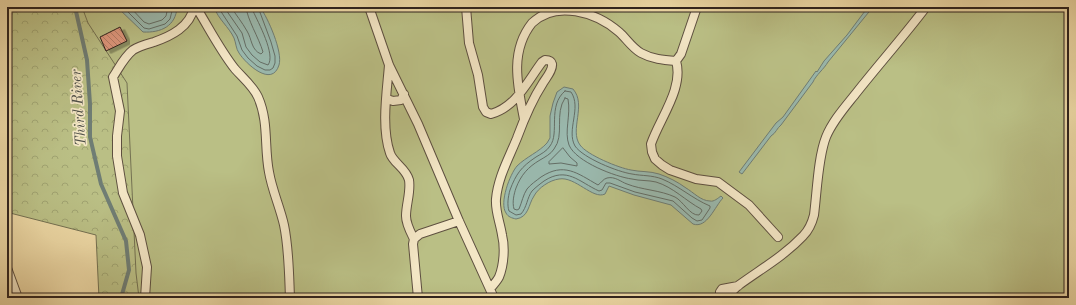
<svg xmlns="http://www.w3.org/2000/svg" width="1076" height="305" font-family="'Old Standard TT',serif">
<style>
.green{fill:#babf85;stroke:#747152}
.forest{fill:url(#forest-crowns);stroke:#747152}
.water{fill:#9ab9ae;stroke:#6f7d74}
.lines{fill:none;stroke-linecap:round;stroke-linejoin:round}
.shore{stroke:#646e66;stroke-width:1}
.stream{stroke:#6f7d74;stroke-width:4}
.building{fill:url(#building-back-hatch);stroke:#2f231e;filter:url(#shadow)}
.service-casing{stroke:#5e5040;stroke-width:10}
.service{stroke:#f3e6c5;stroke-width:8}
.labels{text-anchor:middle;stroke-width:3.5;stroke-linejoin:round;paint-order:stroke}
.water-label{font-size:15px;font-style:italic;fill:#4f5049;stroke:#f3e6c5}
</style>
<defs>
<pattern id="forest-crowns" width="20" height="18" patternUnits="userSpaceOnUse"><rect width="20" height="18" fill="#babf85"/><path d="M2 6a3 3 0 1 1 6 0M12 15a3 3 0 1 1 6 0" fill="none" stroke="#a0a472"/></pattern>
<pattern id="building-back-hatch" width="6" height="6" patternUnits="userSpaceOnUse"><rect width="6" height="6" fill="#de977d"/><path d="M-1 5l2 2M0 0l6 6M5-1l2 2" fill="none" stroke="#b47b66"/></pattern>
<filter id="shadow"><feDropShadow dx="4.5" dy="2.5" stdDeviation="0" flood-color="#0004"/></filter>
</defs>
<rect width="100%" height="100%" fill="#edd9a6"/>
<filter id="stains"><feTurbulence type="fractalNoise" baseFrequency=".005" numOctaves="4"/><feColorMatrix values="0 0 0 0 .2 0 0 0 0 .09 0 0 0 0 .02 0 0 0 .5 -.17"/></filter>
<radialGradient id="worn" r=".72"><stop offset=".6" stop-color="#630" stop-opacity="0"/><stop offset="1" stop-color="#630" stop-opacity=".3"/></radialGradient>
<path class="green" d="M75,7H1069V298H121Z"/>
<path class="forest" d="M7,7H82L88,23L127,83L136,273L139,298H99L96,235L10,213L7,205Z"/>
<path class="water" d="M117,7H177C176,26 161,33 143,32Z
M214,7H260C268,18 283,52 279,65C272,88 246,64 239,53C236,49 236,43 234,38C229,27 218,19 214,7Z
M868,7H873L828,62C824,69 816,75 813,82L781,125C777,128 776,133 771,136L742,174L739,172L776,123L783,117L816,71L817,72L824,61L847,35Z
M564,87L573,89C587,105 569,130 580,145C587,155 619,168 631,170C640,172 650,171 659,174C668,177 678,182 686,188C693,192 701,201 710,201C714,202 718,198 721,196L723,198C715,206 707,229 693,224L671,205L634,195L609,186L605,194C593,200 575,176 559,179C550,180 538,188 534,196C528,205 529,217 516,219C512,218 508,217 506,213C499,203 510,174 517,166C526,157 539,152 547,143L550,138V116L553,103L557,92Z"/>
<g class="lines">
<path class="shore" d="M123,7L144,28L149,29L165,24L170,19L173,7
M130,7L144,22L149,24L162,20L166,16L168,7
M218,7L237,36L242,50L248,58L257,66L265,70H270L273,68L275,63V56L271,42L258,7
M224,7L242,33L246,47L252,55L260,62L268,65C276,55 258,22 253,11L252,7
M231,7C236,15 242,22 247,31C252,39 251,50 261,54L263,52C259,38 247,19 246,7
M565,91L571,92C582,108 566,130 575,146C583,158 618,172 632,174C642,176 652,175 662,179C679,186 693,199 710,206V208L702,220L697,221L692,218L673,201L635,192L610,183H606L602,190L599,191C579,182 567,166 544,181C540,184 536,187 532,191C527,198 527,207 521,214L516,215L509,211C507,205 508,197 510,190C516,174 521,167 536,157C541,154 547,151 550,146C560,133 547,106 565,91Z
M565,98L568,99C571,115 564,132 569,145C576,162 616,177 632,179C640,181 648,180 656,182C673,187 686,201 701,209L702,211L699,215C690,216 683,201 675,197C660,190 642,190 627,184C621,182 615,176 607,178C603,179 601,183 598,185C577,173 564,162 541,177C536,181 531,184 527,189C523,195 522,202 519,209L517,210L514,209C512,202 514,194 516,188C521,175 528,167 540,160C545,157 551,154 554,149C565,135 554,114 565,98Z
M563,148L570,157L577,163V166L561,163L549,164V162Z"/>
<path class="stream" d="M75,7L87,60L90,104V137L101,184L126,241L129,270L121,298"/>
</g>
<path class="building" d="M120,27L127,41L106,51L100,37Z"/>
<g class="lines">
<defs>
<path id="service" d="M196,7C209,28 220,50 235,69C243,78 253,86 258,97C269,122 264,147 269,172C272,190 280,207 284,225C289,249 289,274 290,298
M369,7L389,65L418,124L459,221L494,298
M466,7L469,43L478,75L483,107L486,112L491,114C516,107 527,82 542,62L545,60C548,60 551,60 552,64C553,70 546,78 543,83C532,100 524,119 517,138C509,158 498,177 496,199C495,211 500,222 502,235C505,247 504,265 499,277C497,281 493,285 490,289
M676,61C684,88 660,118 651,144L652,152L655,159L662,165L670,170L696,179L718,182L749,205L778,237
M676,61L681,54L697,7
M389,65C387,91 381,127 390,153C393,163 406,168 409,180C411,192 406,204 406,216C406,224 410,231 414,239
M387,99L393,101L401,100L404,94
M524,119C518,87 509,52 532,23C556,0 596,12 619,32C626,38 632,48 641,53C652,59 663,60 676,61
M7,268L18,298
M738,286L722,289L720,292L722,295C726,296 724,296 728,295C732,292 735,288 739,285C761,269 784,256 803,236C809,230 812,223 814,215C817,192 818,157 826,137C833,120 846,106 857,92C880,63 904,36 926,7
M145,298L147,267L140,235L123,193L117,156V136L120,111L113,77C119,68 124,57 133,50C139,46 147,44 154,42C171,36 190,27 194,7
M418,298L413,244L414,239L420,234L459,221"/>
</defs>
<use href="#service" class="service-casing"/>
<use href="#service" class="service"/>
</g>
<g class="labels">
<g class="water-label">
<text transform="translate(78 108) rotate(-94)" y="5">Third River</text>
</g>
</g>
<rect width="1076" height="305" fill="none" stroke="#edd9a6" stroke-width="24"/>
<rect x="8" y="8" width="1060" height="289" fill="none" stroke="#2f231e" stroke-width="2"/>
<rect x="12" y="12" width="1052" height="281" fill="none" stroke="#2f231e"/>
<rect width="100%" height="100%" filter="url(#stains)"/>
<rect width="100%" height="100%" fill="url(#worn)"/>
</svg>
